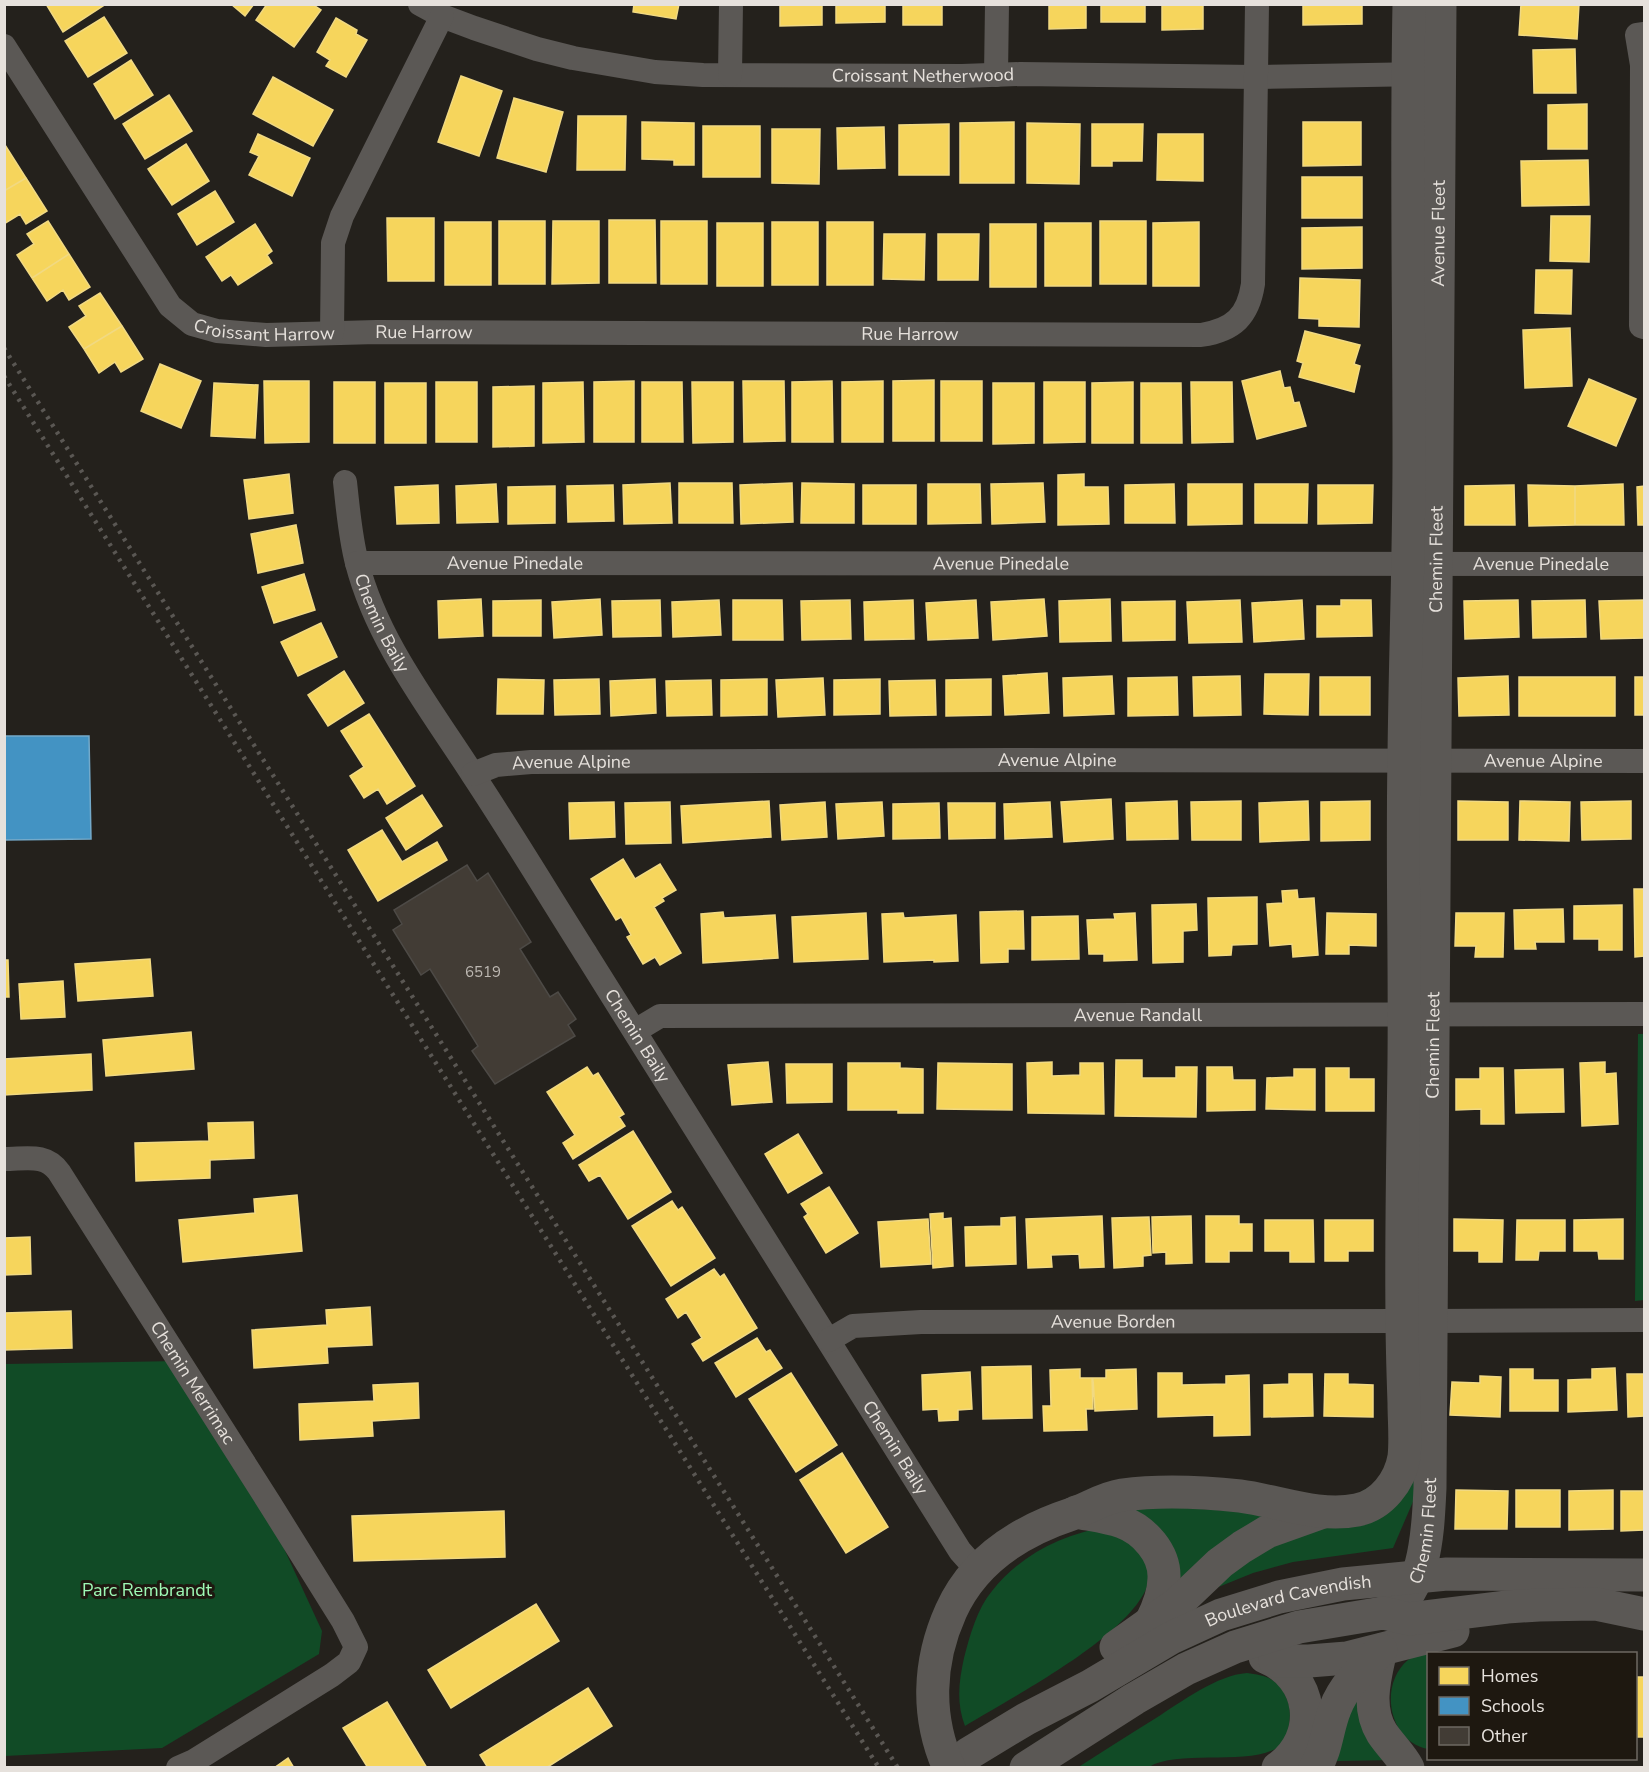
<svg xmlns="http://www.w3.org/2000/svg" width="1649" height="1772" font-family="'Nunito Sans',sans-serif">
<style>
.green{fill:#114b26}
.homes{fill:#f6d55c;stroke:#f1d982;stroke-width:1.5}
.schools{fill:#4393c3;stroke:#74aaca;stroke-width:1.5}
.building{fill:#423c35;stroke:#4d4a46;stroke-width:1.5}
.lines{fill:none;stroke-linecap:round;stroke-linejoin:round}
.minor{stroke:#5b5855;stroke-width:24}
.secondary{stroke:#5b5855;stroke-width:33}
.rail{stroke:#5a5753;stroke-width:4.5;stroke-dasharray:3 6;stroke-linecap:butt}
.labels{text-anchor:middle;stroke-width:6;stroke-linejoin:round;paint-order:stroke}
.number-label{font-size:15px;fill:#bdb8b2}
.street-label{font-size:18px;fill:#e6e1dc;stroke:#1e1810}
.park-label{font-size:18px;fill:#9ef9b5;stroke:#1e1810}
</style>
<rect width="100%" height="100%" fill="#24211c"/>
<path class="green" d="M1638,1034H1644V1300L1635,1301Z
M179,1361L252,1479L322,1631L319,1654L162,1748L5,1756V1364Z
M1413,1460L1415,1497L1393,1548L1293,1562L1253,1573L1216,1588L1234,1564L1302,1528Z
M1171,1507L1274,1514L1175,1587L1125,1510Z
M1106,1527L1147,1547C1147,1558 1152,1574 1148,1584C1131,1636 1012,1697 965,1726C956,1703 959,1681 964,1658C970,1635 977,1609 992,1591C1020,1555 1063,1534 1106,1527Z
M1438,1647V1653L1428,1654V1749C1389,1742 1378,1685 1408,1660C1415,1654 1429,1651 1438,1647Z
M1247,1673C1261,1675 1275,1677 1283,1691C1290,1703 1291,1712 1289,1725C1288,1729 1288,1736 1286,1739C1267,1771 1182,1747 1149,1767L1077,1768C1103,1751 1129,1735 1156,1718C1181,1702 1217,1675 1247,1673Z
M1353,1695L1395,1760L1333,1761Z"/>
<path class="homes" d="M46,4H106L63,32Z
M231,4H254L245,16Z
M267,4H312L321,10L294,47L256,20Z
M634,4H679L676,19L633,12Z
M780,4H822V25L780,26Z
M836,4H885V22L836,23Z
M903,4H942V25H903Z
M1049,4H1086V28L1049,29Z
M1101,4H1145V22H1101Z
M1162,4H1203V29L1162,30Z
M1303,4H1362V24L1303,25Z
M1521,4H1579L1577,39L1519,35Z
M104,17L127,53L88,77L65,41Z
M336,18L357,30L356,34L367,40L346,77L326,66L330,60L317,52Z
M1575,49L1576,93H1534L1533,50Z
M131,60L153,95L115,119L94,84Z
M461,76L502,91L479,156L438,142Z
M273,77L333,110L313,146L253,114Z
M169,95L192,131L145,159L123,124Z
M514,98L563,112L546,172L497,158Z
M1587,104V149H1548V105Z
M578,116H626L625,170H577Z
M642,122L694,123V165H674V160L642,159Z
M1014,122V183H960V123Z
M1303,122H1361V165L1303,166Z
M1027,123L1080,124L1079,184L1027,183Z
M949,124V175H899V125Z
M1092,124H1143L1142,161H1112V166H1092Z
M703,126H760V177H703Z
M884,127L885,168L838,169L837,128Z
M772,129H820L819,184L772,183Z
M258,134L310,158L292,196L249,175L259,156L250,152Z
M1158,134H1203V181L1157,180Z
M186,144L209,181L172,205L148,169Z
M5,145L26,178L4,191V145Z
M1588,160L1589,205L1522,206L1521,161Z
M1302,177H1362V218H1302Z
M26,178L47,211L26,224L20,214L4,224V191Z
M215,191L234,222L197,245L178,214Z
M1551,216H1590L1589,262L1550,261Z
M387,218H434V281H388Z
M609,220H655L656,283H609Z
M48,221L69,254L32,278L17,255L34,244L27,234Z
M499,221H545V284H499Z
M553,221H599V283L552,284Z
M661,221H707V284H661Z
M1100,221H1146V284H1100Z
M445,222H491V285H445Z
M772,222H818V285H772Z
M827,222H873V285H827Z
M1199,222V286H1153V223Z
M717,223H763V286H717Z
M1045,223H1091V286H1045Z
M255,224L272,251L267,255L272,263L238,285L231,275L222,281L206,257Z
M990,224H1036V287H990Z
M1362,227V268L1302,269V228Z
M884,234H925L924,280L883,279Z
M938,234H979L978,280H938Z
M69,254L90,287L69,300L63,290L47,301L32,278Z
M1536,270H1572L1571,314L1535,313Z
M1300,278L1360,280L1359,327L1319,326V319L1299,318Z
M100,293L122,326L84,349L69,327L86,316L79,306Z
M122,326L143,359L121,372L115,362L99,373L84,349Z
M1570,328L1572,386L1525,388L1523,330Z
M1305,331L1360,345L1354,364L1360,366L1354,392L1299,377L1303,363L1297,361Z
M160,364L201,381L181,428L141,411Z
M1280,371L1284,388L1290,387L1294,403L1299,402L1306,426L1257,439L1242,381Z
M1589,379L1636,399L1616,446L1568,426Z
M934,380V441H893V381Z
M264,381H309V442L265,443Z
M634,381V442H594V382Z
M743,381H784L785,441L744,442Z
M832,381L833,442H792V382Z
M883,381V442H842V382Z
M941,381H982V441H941Z
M334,382H375V443H334Z
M436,382H477V442H436Z
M583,382L584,442L543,443V383Z
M642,382H682L683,442H642Z
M692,382H733V442L693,443Z
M1044,382H1085V442L1044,443Z
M1133,382V443H1092V383Z
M1191,382H1232L1233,442L1192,443Z
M214,383L258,385L255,438L211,436Z
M385,383H426V443H385Z
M993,383H1034V443L993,444Z
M1141,383H1181L1182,443H1141Z
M534,386V446L493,447V387Z
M289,474L293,513L249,519L244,480Z
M1084,474V487H1108L1109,524L1058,525V475Z
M670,483L672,523L624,524L623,485Z
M679,483H732L733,523H679Z
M792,483L793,522L741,524L740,485Z
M802,483L854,484V523H801Z
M1043,483L1045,522L992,524L991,484Z
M496,484L498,522L457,523L456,486Z
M928,484H980L981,523L928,524Z
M1174,484L1175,523H1125V485Z
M1188,484H1242V524L1188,525Z
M1255,484H1308L1307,523H1255Z
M1623,484L1624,525H1575V486Z
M438,485L439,523L397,524L395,487Z
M613,485L614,521L568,522L567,486Z
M863,485H916V524H863Z
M1318,485H1373L1372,523L1318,524Z
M1514,485L1515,525H1465V486Z
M1528,485L1575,486V525L1529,526Z
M555,486V523L508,524V487Z
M1644,486V525H1638L1637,487Z
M296,525L303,563L258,573L251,534Z
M304,574L315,610L274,623L262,587Z
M481,599L483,636L439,638L438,601Z
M600,599L602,635L554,638L552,602Z
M1044,599L1047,636L993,640L991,602Z
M1110,599L1111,641L1060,642L1059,601Z
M541,600V636H493V601Z
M660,600L661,636L613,637L612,601Z
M719,600L721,635L673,637L672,602Z
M733,600H782L783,640H733Z
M850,600L851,639L802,640L801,601Z
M913,600L914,639L865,640L864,602Z
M976,600L978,638L928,640L926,603Z
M1240,600L1242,642L1189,643L1187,602Z
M1302,600L1304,639L1254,642L1252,603Z
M1341,600H1371L1372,636L1317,637V606H1341Z
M1518,600L1519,637L1465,639L1464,601Z
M1585,600L1586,637L1533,638L1532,601Z
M1644,600V638L1601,639L1599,601Z
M1175,601V640L1123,641L1122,602Z
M321,623L337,657L298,676L281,642Z
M344,671L364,703L328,726L308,695Z
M1047,673L1049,713L1005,715L1003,676Z
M1265,674H1309L1308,715L1264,714Z
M1112,676L1114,714L1064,716L1063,678Z
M1240,676L1241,715L1194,716L1193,677Z
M1508,676L1509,715L1459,716L1458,678Z
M1177,677L1178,715L1128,716V678Z
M1320,677H1370V715H1320Z
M1519,677H1615V716H1519Z
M1635,677H1644V715H1635Z
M823,678L825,715L778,717L776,680Z
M498,679L544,680L543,714H497Z
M599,679L600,714L555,715L554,680Z
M655,679L656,713L611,716L610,681Z
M767,679V715L721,716V680Z
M880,679V714L834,715V680Z
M991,679V715L946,716V680Z
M711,680L712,715L667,716L666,681Z
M935,680L936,715L890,716L889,681Z
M369,714L415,786L387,804L378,789L364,798L350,776L364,767L341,731Z
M422,795L442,826L406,850L386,818Z
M1111,799L1113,839L1064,842L1061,802Z
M769,801L771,837L683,843L681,806Z
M1177,801L1178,839L1127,840L1126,803Z
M1241,801V840H1192L1191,802Z
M1308,801L1309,840L1260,842L1259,803Z
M1370,801V840L1321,841V802Z
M1458,801L1508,802V840H1458Z
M1520,801L1570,802L1569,841L1519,840Z
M1631,801V839L1582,840L1581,802Z
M614,802L615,837L570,839L569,803Z
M670,802L671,843L626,844L625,803Z
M825,802L827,837L782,840L780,805Z
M882,802L884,836L838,839L836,804Z
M1050,802L1052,837L1005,839L1004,804Z
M939,803L940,838L893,839V804Z
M948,803H995V838L949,839Z
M382,830L402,862L437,842L447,860L378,901L348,850Z
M623,859L635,879L660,864L676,890L662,898L664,901L654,907L681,953L660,965L655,957L643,964L627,937L631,935L621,917L616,920L591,879Z
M1634,889H1644V956L1635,957Z
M1297,890L1298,899L1314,898L1318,955L1293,957L1292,944L1270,946L1267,904L1283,903L1282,891Z
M1257,897V944L1232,945L1231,955L1209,956L1208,898Z
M1196,904L1197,930L1183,931V962L1153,963L1152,905Z
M1622,905V950H1599V939H1574V906Z
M1563,909L1564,942H1535L1536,949H1515L1514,910Z
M1023,911L1024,949H1008V962L981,963L980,912Z
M723,912L724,918L775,915L778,958L703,963L701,914Z
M866,913L868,959L794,962L792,917Z
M903,913L904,918L956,915L958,961L934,962V960L884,962L882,914Z
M1135,913L1137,960L1104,961V954H1089L1087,920L1115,919L1114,914Z
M1327,913L1376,914V946L1349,945V954H1326Z
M1456,913H1504L1503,957H1475L1476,946H1455Z
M1078,916L1079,959L1032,960V917Z
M150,959L153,996L78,1001L75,964Z
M4,960H8L9,997H4Z
M63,981L65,1017L21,1019L19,984Z
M191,1032L194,1069L106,1076L103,1040Z
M91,1054L92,1090L4,1095V1059Z
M1116,1060H1142V1078H1176V1067H1197L1196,1117L1115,1116Z
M768,1062L772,1102L732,1105L728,1065Z
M1052,1062V1076L1080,1075V1063H1103L1104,1114L1028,1113L1027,1063Z
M1605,1062V1074L1616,1073L1618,1124L1582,1126L1580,1063Z
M848,1063H900V1068L923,1069V1113H898V1110H848Z
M938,1063L1012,1064V1110L937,1109Z
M786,1064H832V1102L787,1103Z
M587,1067L593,1076L598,1073L624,1114L619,1117L625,1126L573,1159L563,1143L575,1135L547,1092Z
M1207,1067H1232L1233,1080H1255V1110L1207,1111Z
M1326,1068H1349V1079H1374V1111H1326Z
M1480,1068H1503L1504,1124H1481V1109L1456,1110V1079H1480Z
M1294,1069H1315V1110L1266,1109L1267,1078L1294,1077Z
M1563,1069L1564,1112L1516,1113L1515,1070Z
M253,1122L254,1158L210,1160V1178L136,1181L135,1143L209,1141L208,1123Z
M633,1131L671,1192L628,1219L600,1175L589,1181L579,1165Z
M798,1134L822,1173L788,1193L765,1154Z
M829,1187L858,1233L826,1253L804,1217L808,1214L801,1204Z
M297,1195L302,1251L183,1262L179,1220L255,1213L254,1199Z
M672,1201L678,1210L682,1207L715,1258L671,1286L632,1226Z
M943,1213V1219L951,1218L953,1266L933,1268L930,1214Z
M1102,1216L1104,1267L1080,1268L1079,1254L1051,1255L1052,1267L1028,1268L1026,1219Z
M1191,1216L1192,1263L1166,1264V1252L1153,1253L1152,1217Z
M1206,1216H1239V1224H1252V1251H1229V1262H1206Z
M1015,1217L1016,1264L966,1266L965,1227L1001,1226V1218Z
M1149,1217L1151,1255L1143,1256V1266L1114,1268L1112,1218Z
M928,1219L931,1264L881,1267L878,1222Z
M1454,1219L1503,1220L1502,1262H1479V1251H1454Z
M1623,1219V1259H1599L1598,1251H1574V1220Z
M1265,1220H1313L1314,1262H1290V1251H1265Z
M1325,1220H1373V1251H1348V1261H1325Z
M1517,1220H1565V1251H1539L1538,1260H1516Z
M30,1237L31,1274L4,1275V1238Z
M714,1269L720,1277L724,1274L757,1328L703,1361L692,1344L702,1338L686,1312L678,1318L666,1299Z
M370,1307L372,1345L327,1347L328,1363L254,1368L252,1330L327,1325L326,1310Z
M71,1311L72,1348L4,1350V1313Z
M757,1338L766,1352L770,1350L782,1368L736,1397L715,1363Z
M1031,1366L1032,1418L983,1419L982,1367Z
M1615,1368L1617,1410L1568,1412V1380L1592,1379V1369Z
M1080,1369V1378H1092L1093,1409H1086L1087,1430L1044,1431L1043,1406H1051L1050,1370Z
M1136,1369L1137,1409L1095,1411L1093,1378H1106V1370Z
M1510,1369H1533V1380H1558V1411H1510Z
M970,1372L972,1409L958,1410V1420L939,1421L938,1409L923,1410L922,1375Z
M791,1373L837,1445L796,1472L749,1399Z
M1158,1373H1182V1385L1226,1384V1376L1249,1375L1250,1435L1214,1436V1415L1158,1417Z
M1289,1374H1312L1313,1416L1264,1417V1385L1289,1384Z
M1325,1374H1348V1384L1373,1385V1417L1324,1416Z
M1627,1374H1644V1416L1628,1417Z
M1480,1376L1501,1377L1500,1417L1450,1415L1452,1382L1480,1383Z
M418,1383L419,1418L372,1421L373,1436L300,1440L299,1404L374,1401L373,1385Z
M842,1453L888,1527L846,1553L800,1480Z
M1456,1490L1508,1491L1507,1529H1455Z
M1516,1490H1560V1527H1516Z
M1613,1490V1529L1569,1530V1491Z
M1621,1491H1644V1530L1621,1531Z
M504,1511L505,1557L354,1561L352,1516Z
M536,1604L559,1641L451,1708L428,1670Z
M1636,1677H1644V1737H1636Z
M588,1688L612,1726L546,1768H488L480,1755Z
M387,1702L427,1768H368L343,1728Z
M288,1758L294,1768H274Z"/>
<path class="schools" d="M4,736H89L91,839L4,840Z"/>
<path class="building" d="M467,865L477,881L488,873L531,942L520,949L550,997L558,992L576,1019L568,1025L575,1036L495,1084L472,1051L478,1046L430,969L421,975L393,930L402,924L394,910Z"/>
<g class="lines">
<g class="minor">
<path id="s1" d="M420,4L442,16L474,28L537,49L573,58L655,72L703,75L962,76L1020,74L1256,77L1423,74"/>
<path d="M1644,34L1637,35L1642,65L1641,326L1644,327"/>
<path id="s2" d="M4,46L170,306L192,324L217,331L266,335L377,332L1201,335C1234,330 1248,316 1253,284L1257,4"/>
<path d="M730,75L731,4"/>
<path d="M996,75L997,4"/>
<path d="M332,333L333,243L342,216L442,16"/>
<path id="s3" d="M345,482C348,509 350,536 357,563C377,641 430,708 473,775C512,834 548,894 586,954C711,1153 836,1352 960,1551L977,1570"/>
<path id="s4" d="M357,563L1644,564"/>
<path id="s5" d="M473,774L496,765L531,762L1011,760L1644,761"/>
<path id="s6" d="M635,1031L660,1016L1644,1014"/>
<path id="s7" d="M4,1159C27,1159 45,1153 59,1172L270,1504L343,1621L356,1647L349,1662L332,1675L194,1761L178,1768"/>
<path d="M1431,1321L1644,1320"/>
<path id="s8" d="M829,1340L853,1326L921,1322L1402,1321"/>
</g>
<g class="secondary">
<path d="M1076,1512C1091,1515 1108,1517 1122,1522C1144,1530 1165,1553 1164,1578C1164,1594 1158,1608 1151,1622"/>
<path id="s9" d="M1383,1613C1427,1599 1428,1527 1430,1488L1440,4"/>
<path d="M1116,1647L1178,1603L1220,1563L1242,1547L1267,1532L1323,1512"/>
<path d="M1381,1650C1375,1677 1366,1707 1382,1733C1390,1745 1401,1755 1408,1768"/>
<path d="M1265,1657C1314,1677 1321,1737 1278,1768"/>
<path d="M1275,1661H1309L1347,1658L1453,1631"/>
<path id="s10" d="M968,1754L1026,1719L1090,1686L1171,1638L1221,1615L1279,1597L1343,1584L1447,1574L1644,1575"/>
<path d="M949,1768C926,1717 928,1662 951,1611C974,1560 1020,1531 1072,1514C1089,1508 1103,1498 1122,1495C1159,1490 1204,1492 1240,1496C1278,1501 1319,1518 1357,1510C1382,1505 1400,1481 1404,1457C1406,1439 1404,1421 1404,1403C1403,1374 1402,1346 1402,1317C1401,1231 1403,1145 1404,1059C1405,958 1402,858 1404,757C1405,657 1409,557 1409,456C1409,306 1406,155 1409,4"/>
<path d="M1026,1768L1134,1699L1186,1669L1235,1647L1299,1627L1383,1613L1409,1619L1507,1607L1539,1605L1596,1604L1644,1614"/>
<path d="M1315,1768C1327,1750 1327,1728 1335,1709C1344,1685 1363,1668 1381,1650"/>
</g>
<path class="rail" d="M4,348L898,1768
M4,376L879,1768"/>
</g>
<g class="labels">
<g class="number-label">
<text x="483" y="977">6519</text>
</g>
<g class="street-label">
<text dy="6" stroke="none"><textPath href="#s1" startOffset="514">Croissant Netherwood</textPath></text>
<text dy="6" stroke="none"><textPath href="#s9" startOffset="1396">Avenue Fleet</textPath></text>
<text dy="6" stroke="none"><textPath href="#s2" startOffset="410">Croissant Harrow</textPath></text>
<text dy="6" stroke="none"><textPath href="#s2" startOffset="570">Rue Harrow</textPath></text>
<text dy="6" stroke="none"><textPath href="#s2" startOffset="1056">Rue Harrow</textPath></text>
<text dy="6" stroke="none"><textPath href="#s9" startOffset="1070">Chemin Fleet</textPath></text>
<text dy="6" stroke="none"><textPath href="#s4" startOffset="158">Avenue Pinedale</textPath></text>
<text dy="6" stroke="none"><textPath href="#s4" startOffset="644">Avenue Pinedale</textPath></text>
<text dy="6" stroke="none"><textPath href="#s4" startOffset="1184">Avenue Pinedale</textPath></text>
<text dy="6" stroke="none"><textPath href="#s3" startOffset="147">Chemin Baily</textPath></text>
<text dy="6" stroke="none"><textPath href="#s5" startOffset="586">Avenue Alpine</textPath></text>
<text dy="6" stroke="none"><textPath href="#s5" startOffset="1072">Avenue Alpine</textPath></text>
<text dy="6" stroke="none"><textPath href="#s5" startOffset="100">Avenue Alpine</textPath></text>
<text dy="6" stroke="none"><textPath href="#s6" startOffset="507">Avenue Randall</textPath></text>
<text dy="6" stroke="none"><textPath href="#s3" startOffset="633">Chemin Baily</textPath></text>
<text dy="6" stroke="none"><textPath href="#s9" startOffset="584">Chemin Fleet</textPath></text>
<text dy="6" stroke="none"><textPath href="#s8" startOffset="288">Avenue Borden</textPath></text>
<text dy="6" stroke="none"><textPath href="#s7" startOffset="309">Chemin Merrimac</textPath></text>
<text dy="6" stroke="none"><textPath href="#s3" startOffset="1119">Chemin Baily</textPath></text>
<text dy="6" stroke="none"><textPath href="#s9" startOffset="98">Chemin Fleet</textPath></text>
<text dy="6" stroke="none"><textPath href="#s10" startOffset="358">Boulevard Cavendish</textPath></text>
</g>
<g class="park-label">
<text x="147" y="1596">Parc Rembrandt</text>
</g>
</g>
<rect width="1649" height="1772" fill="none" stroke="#e6e1dc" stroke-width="12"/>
<rect x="1427" y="1652" width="210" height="108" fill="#1e1810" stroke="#6e6862" stroke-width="1.5"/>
<rect x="1439" y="1667" width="30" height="18" fill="#f6d55c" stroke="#6e6862" stroke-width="1.5"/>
<text x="1481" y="1682" font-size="18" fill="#e6e1dc">Homes</text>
<rect x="1439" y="1697" width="30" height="18" fill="#4393c3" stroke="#6e6862" stroke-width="1.5"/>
<text x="1481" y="1712" font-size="18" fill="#e6e1dc">Schools</text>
<rect x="1439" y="1727" width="30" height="18" fill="#423c35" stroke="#6e6862" stroke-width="1.5"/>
<text x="1481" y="1742" font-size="18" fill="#e6e1dc">Other</text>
</svg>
